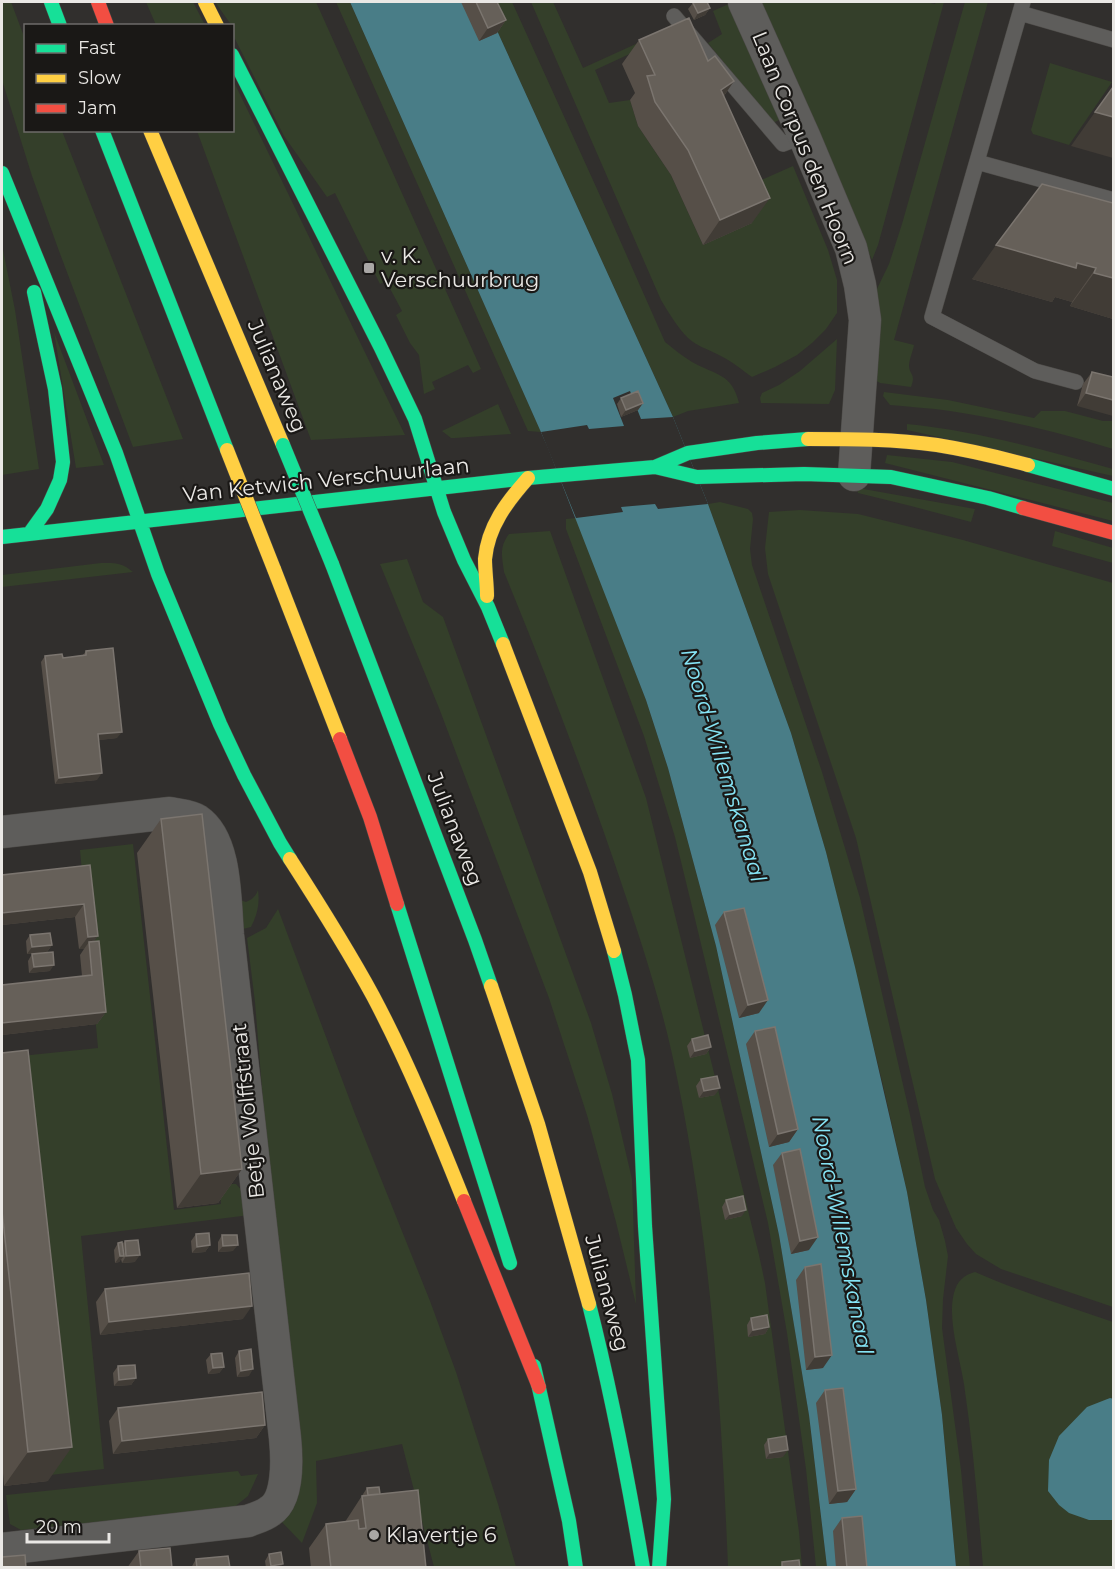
<svg xmlns="http://www.w3.org/2000/svg" width="1115" height="1569" font-family="Montserrat,sans-serif">
<style>
.green{fill:#343f2a}
.water{fill:#497d87}
.pier{fill:#312f2d}
.lines{fill:none;stroke-linecap:round;stroke-linejoin:round}
.lane-casing{stroke:#4c4a47;stroke-width:16}
.street-casing{stroke:#4c4a47;stroke-width:33}
.fast-casing{stroke:#4c4a47;stroke-width:15}
.slow-casing{stroke:#4c4a47;stroke-width:15}
.jam-casing{stroke:#4c4a47;stroke-width:15}
.lane{stroke:#5e5d5b;stroke-width:15}
.street{stroke:#5e5d5b;stroke-width:32}
.fast{stroke:#16e098;stroke-width:14}
.slow{stroke:#ffcf43;stroke-width:14}
.jam{stroke:#f24e42;stroke-width:14}
.fast-bridge-casing{stroke:#4c4a47;stroke-width:15;stroke-linecap:butt}
.slow-bridge-casing{stroke:#4c4a47;stroke-width:15;stroke-linecap:butt}
.fast-bridge{stroke:#16e098;stroke-width:14}
.slow-bridge{stroke:#ffcf43;stroke-width:14}
.wall{fill:#564f48}
.shaded-wall{fill:#413c36}
.building{fill:#666059;stroke:#7b756f;stroke-width:1.5}
.poi-dot{fill:#a9a7a5;stroke:#1a1816;stroke-width:2}
.labels{text-anchor:middle;stroke-width:4.5;stroke-linejoin:round;paint-order:stroke}
.street-label{font-size:21px;fill:#eae8e5;stroke:#1a1816}
.poi-label{font-size:21px;fill:#eae8e5;stroke:#1a1816;text-anchor:start}
.water-label{font-size:22px;font-style:italic;fill:#86e5f6;stroke:#1a1816}
</style>
<rect width="100%" height="100%" fill="#312f2d"/>
<path class="green" d="M2,2H11L25,39L26,130L62,131L183,439L133,447L59,251L32,176L2,80Z
M146,2H193L205,25H156Z
M215,2H316L481,369L473,373L468,365L432,382L435,389L424,394L419,355L410,343L396,315L402,311L386,281L380,284L335,193L327,197L284,136L233,35L232,26Z
M336,2H350L541,432L528,431Z
M484,2H512L607,211L665,342C674,349 682,356 692,362C715,375 732,373 739,403L688,411L673,417Z
M531,2H553L583,68L671,28L636,51L595,70L609,103L630,100L638,126L671,175L703,245L759,181L793,166L828,250L837,280V313L826,329L812,343L797,355L775,367L752,377C741,369 730,360 717,354C707,349 697,346 688,338C677,327 669,313 661,300Z
M761,2H926L935,4L936,2H944L878,245L872,260Z
M965,2H988L894,340L914,345C913,351 909,360 909,366C910,376 916,374 911,387L880,383L875,380L876,291L889,264L902,224Z
M731,3L781,119L773,123L708,43L722,34L713,11Z
M1050,63L1112,82L1069,145L1033,134L1031,130Z
M233,80L405,435L311,440L197,131L232,130Z
M2,245L15,310L39,469L2,475Z
M54,332L104,465L76,468Z
M837,339L835,390L829,404L761,403L760,398L762,393L779,385L800,371Z
M884,392L948,400L1034,418L1041,411H1065L1103,421H1113V449C1062,433 1004,419 950,411C930,408 910,407 890,405L883,396Z
M498,404L511,434L455,438H451L442,431Z
M907,424C978,431 1045,450 1113,469V476L907,430Z
M887,455L952,462L1113,503V521L885,463Z
M858,488L975,509L971,522L911,506L862,494L858,493L857,490Z
M720,502L748,509L752,513L753,519L750,549L752,565L822,772L860,898L910,1115L925,1187L933,1210L939,1220L945,1241L948,1256L943,1299L942,1328L961,1470L970,1567H956L942,1415L926,1300L907,1192L883,1085L826,852L791,733L708,504Z
M800,510L858,514L963,540L1113,583V1307L1001,1269L976,1254L967,1244L956,1228L935,1179L856,838L768,574L765,548L769,512Z
M576,518L646,700L668,768L716,946L779,1235L809,1415L827,1567H816L806,1469L787,1333L768,1223L695,919L675,837L644,736L566,529V519Z
M550,531L646,798L759,1255L765,1283L799,1532L802,1567H728C721,1396 709,1222 672,1054C660,1000 642,944 624,891C588,783 547,677 504,572C502,557 499,547 509,534Z
M1055,531L1113,548V563L1052,546Z
M407,559L423,602L443,617L591,1023L612,1094L632,1179L636,1304L616,1222L587,1115L549,998L439,708L380,564Z
M101,563C115,563 121,562 133,572L2,587V575Z
M133,844L174,1210L221,1204L219,1184H236L247,1196L250,1215L81,1236L104,1469L50,1475L2,1058L98,1048L80,850Z
M258,890C260,904 257,915 251,927L239,930L240,900L246,902C252,900 256,896 258,890Z
M278,909L355,1114L430,1301L456,1372L498,1504L516,1567H434L402,1444L316,1461L317,1503L302,1543L279,1519L272,1212L255,1002L247,938L266,928Z
M975,1272C1020,1292 1067,1306 1113,1322V1399L1109,1398L1089,1520H1113V1567H983C978,1506 973,1445 964,1384C960,1358 947,1319 954,1293C957,1281 964,1275 975,1272Z
M238,1471L241,1476L258,1474L248,1496L233,1508L21,1530L10,1524L6,1495Z"/>
<path class="water" d="M350,2H484L673,417L708,504L791,733L826,852L855,967L907,1192L926,1300L942,1415L956,1567H827L809,1415L779,1235L716,946L668,768L646,700L548,448Z
M1110,1398L1114,1399L1113,1520H1089L1069,1513L1059,1505L1048,1491L1049,1460L1059,1436L1087,1407Z"/>
<path class="pier" d="M630,391L641,419L673,417L708,504L658,509L655,504L621,507L623,512L576,518L541,432L587,425L589,429L624,426L613,398Z"/>
<g class="lines">
<defs>
<path id="lane" d="M1023,2L932,317L1035,371L1076,382
M1020,13L1114,40
M674,16L783,144L804,136
M977,162L1114,200"/>
<path id="street" d="M744,2L804,136L851,248L860,285L865,320L854,475
M2,832L170,813C178,815 190,815 197,820C227,840 225,901 228,935L285,1438C287,1458 289,1499 270,1511C264,1516 255,1518 248,1521L2,1549"/>
<path id="fast" d="M51,2L60,26
M232,55L380,346L415,419L444,512L464,560L488,607L503,644
M102,130L227,450
M2,173L116,453L158,574L220,724L244,775L280,843L290,859
M1028,465L1114,489
M655,467L697,477L804,474L891,477L988,498L1023,508
M29,534L47,509L60,480L63,462L55,389L34,292
M2,537L528,478L655,467L688,453L757,443L808,439
M332,564L475,940L491,986
M397,904L510,1263
M614,951L625,995L638,1060L645,1226L664,1499L659,1568
M589,1304C611,1391 628,1479 643,1568
M534,1366L569,1521L576,1568"/>
<path id="slow" d="M205,2L217,26
M150,130L283,445
M808,439C851,439 895,439 937,445C968,450 998,457 1028,465
M274,569L340,739
M487,596C487,584 485,571 485,559C488,526 507,502 528,478
M503,644L590,872L614,951
M290,859C319,904 348,950 373,996C408,1062 436,1131 464,1201
M491,986L538,1124L589,1304"/>
<path id="jam" d="M98,2L107,26
M1023,508L1114,533
M340,739L370,817L397,904
M464,1201L539,1387"/>
</defs>
<use href="#lane" class="lane-casing"/>
<use href="#street" class="street-casing"/>
<use href="#fast" class="fast-casing"/>
<use href="#slow" class="slow-casing"/>
<use href="#jam" class="jam-casing"/>
<use href="#lane" class="lane"/>
<use href="#street" class="street"/>
<use href="#fast" class="fast"/>
<use href="#slow" class="slow"/>
<use href="#jam" class="jam"/>
<defs>
<path id="fast-bridge" d="M283,445L332,564"/>
<path id="slow-bridge" d="M227,450L274,569"/>
</defs>
<use href="#fast-bridge" class="fast-bridge-casing"/>
<use href="#slow-bridge" class="slow-bridge-casing"/>
<use href="#fast-bridge" class="fast-bridge"/>
<use href="#slow-bridge" class="slow-bridge"/>
</g>
<path class="wall" d="M461,2H497L506,20L497,33L479,41Z
M693,3L710,8L705,15L694,20L688,9Z
M639,40L708,61L734,81L724,96L752,223L703,245L671,175L638,126L630,100L635,93L622,64Z
M1113,203V319L1070,306L1072,302L1055,297L1052,302L972,279Z
M1092,372L1113,377L1077,406L1083,384Z
M621,398L643,403L638,410L621,417L617,404Z
M86,651L117,738L98,740L97,780L55,784L41,662L45,656L63,658L83,655Z
M161,819L242,1169L218,1203L177,1208L137,853Z
M90,865L94,942L106,1012L97,1024L2,1035V985L82,976L80,955L84,949H79L75,917L2,925V875Z
M724,912L759,1013L739,1018L715,925Z
M30,935L52,945L47,952L27,954L26,941Z
M32,954L50,971L29,973L28,961Z
M755,1031L798,1129L789,1142L769,1147L746,1044Z
M692,1039L711,1047L706,1054L690,1058L687,1046Z
M2,1053L48,1481L4,1486L2,1461Z
M701,1079L715,1095L699,1098L696,1086Z
M782,1153L809,1250L791,1254L773,1165Z
M726,1200L742,1216L725,1220L722,1207Z
M196,1234L210,1245L205,1252L192,1253L191,1241Z
M222,1235L233,1251L218,1252V1242Z
M125,1241L135,1262L122,1263L121,1259L119,1262L115,1263L114,1250L118,1243L122,1244Z
M805,1267L823,1368L806,1370L796,1280Z
M105,1289L243,1319L100,1335L96,1302Z
M751,1318L769,1327L765,1334L748,1337L747,1325Z
M239,1351L249,1376L237,1377L235,1358Z
M211,1354L224,1367L219,1373L208,1374L206,1360Z
M118,1366L136,1378L131,1385L114,1386L113,1373Z
M825,1390L856,1489L847,1502L829,1504L816,1403Z
M118,1408L265,1425L256,1438L113,1454L109,1421Z
M768,1439L783,1457L766,1459L764,1445Z
M367,1488L380,1494L426,1568H311L309,1548L326,1524L345,1522Z
M842,1518L867,1568H836L833,1531Z
M139,1551L172,1568H127Z
M269,1554L280,1568H266L265,1561Z
M196,1559L230,1568H191Z"/>
<path class="shaded-wall" d="M710,8L705,15L694,20L698,13Z
M506,20L497,33L479,41L488,28Z
M734,81L717,106L721,90Z
M1095,112L1113,117V158L1071,146Z
M770,198L752,223L703,245L720,220Z
M996,245L1077,263L1096,268L1072,302L1055,297L1052,302L972,279Z
M1094,273L1113,278V319L1070,306Z
M1086,393L1113,400V416L1077,406Z
M643,403L638,410L621,417L626,410Z
M122,732L117,738L93,741L98,734Z
M102,773L97,780L55,784L59,778Z
M84,904L75,917L2,925V913Z
M98,936L89,948V942L84,949H79L88,937Z
M52,945L47,952L27,954L32,947Z
M54,965L50,971L29,973L34,967Z
M768,1000L759,1013L739,1018L748,1005Z
M106,1012L97,1024L2,1035V1023Z
M711,1047L706,1054L690,1058L695,1051Z
M720,1088L715,1095L699,1098L704,1091Z
M798,1129L789,1142L769,1147L778,1134Z
M242,1169L218,1203L177,1208L201,1174Z
M746,1210L742,1216L725,1220L730,1214Z
M818,1237L809,1250L791,1254L800,1241Z
M210,1245L205,1252L192,1253L197,1247Z
M238,1245L233,1251L218,1252L223,1246Z
M140,1255L135,1262L122,1263L126,1256Z
M120,1256H124L119,1262L115,1263Z
M252,1306L243,1319L100,1335L109,1322Z
M769,1327L765,1334L748,1337L753,1330Z
M832,1355L823,1368L806,1370L815,1357Z
M224,1367L219,1373L208,1374L213,1368Z
M253,1369L249,1376L237,1377L241,1371Z
M136,1378L131,1385L114,1386L119,1380Z
M265,1425L256,1438L113,1454L122,1441Z
M72,1447L48,1481L4,1486L28,1452Z
M788,1450L783,1457L766,1459L770,1453Z
M856,1489L847,1502L829,1504L838,1491Z
M283,1564L280,1568H270L271,1566Z"/>
<path class="building" d="M476,2H497L506,20L488,28Z
M695,2H707L710,8L698,13L693,3Z
M689,18L708,61L715,56L734,81L721,90L770,198L720,220L688,150L655,102L647,76L655,75L639,40Z
M1113,87V117L1095,112Z
M1042,184L1113,203V278L1094,273L1096,268L1077,263L1076,268L996,245Z
M1092,372L1113,377V400L1086,393Z
M638,391L643,403L626,410L621,398Z
M113,648L122,732L98,734L102,773L59,778L45,656L62,654L63,658L86,655V651Z
M202,814L242,1169L201,1174L161,819Z
M90,865L98,936L88,937L84,904L2,913V875Z
M744,908L768,1000L748,1005L724,912Z
M50,933L52,945L32,947L30,935Z
M99,941L106,1012L2,1023V985L92,975L89,942Z
M53,952L54,965L34,967L32,954Z
M775,1027L798,1129L778,1134L755,1031Z
M708,1035L711,1047L695,1051L692,1039Z
M28,1050L72,1447L28,1452L2,1211V1053Z
M717,1076L720,1088L704,1091L701,1079Z
M800,1149L818,1237L800,1241L782,1153Z
M743,1196L746,1210L730,1214L726,1200Z
M209,1233L210,1245L197,1247L196,1234Z
M222,1235H237L238,1245L223,1246Z
M138,1240L140,1255L126,1256L125,1241Z
M122,1242L124,1256H120L118,1243Z
M821,1264L832,1355L815,1357L805,1267Z
M249,1273L252,1306L109,1322L105,1289Z
M767,1315L769,1327L753,1330L751,1318Z
M251,1349L253,1369L241,1371L239,1351Z
M222,1353L224,1367L213,1368L211,1354Z
M135,1365L136,1378L119,1380L118,1366Z
M843,1388L856,1489L838,1491L825,1390Z
M262,1392L265,1425L122,1441L118,1408Z
M786,1436L788,1450L770,1453L768,1439Z
M379,1487L380,1494L368,1495L367,1488Z
M418,1490L426,1568H331L326,1524L358,1520L359,1529L366,1528L362,1496Z
M862,1516L867,1568H847L842,1518Z
M170,1548L172,1568H141L139,1551Z
M281,1552L283,1564L271,1566L269,1554Z
M25,1555L26,1568H2V1557Z
M228,1556L230,1568H197L196,1559Z
M799,1560L800,1568H782V1562Z"/>
<g class="poi-dot">
<rect x="363" y="262" width="12" height="12" rx="3"/>
<circle cx="374" cy="1535" r="6"/>
</g>
<g class="labels">
<g class="street-label">
<text transform="translate(805 148) rotate(68)" y="7">Laan Corpus den Hoorn</text>
<text transform="translate(277 376) rotate(67)" y="7">Julianaweg</text>
<text transform="translate(326 480) rotate(-6)" y="7">Van Ketwich Verschuurlaan</text>
<text transform="translate(455 829) rotate(69)" y="7">Julianaweg</text>
<text transform="translate(248 1111) rotate(-96)" y="7">Betje Wolffstraat</text>
<text transform="translate(607 1293) rotate(75)" y="7">Julianaweg</text>
</g>
<g class="poi-label">
<text x="381" y="263">v. K.<tspan x="381" dy="24">Verschuurbrug</tspan></text>
<text x="386" y="1542">Klavertje 6</text>
</g>
<g class="water-label">
<text transform="translate(724 765) rotate(73)" y="8">Noord-Willemskanaal</text>
<text transform="translate(843 1235) rotate(79)" y="8">Noord-Willemskanaal</text>
</g>
</g>
<rect width="1115" height="1569" fill="none" stroke="#eae8e5" stroke-width="6"/>
<rect x="24" y="24" width="210" height="108" fill="#1a1816" stroke="#6d6b69" stroke-width="1.5"/>
<rect x="36" y="44" width="30" height="9" fill="#16e098" stroke="#6d6b69" stroke-width="1.5"/>
<text x="78" y="54" font-size="18" fill="#eae8e5">Fast</text>
<rect x="36" y="74" width="30" height="9" fill="#ffcf43" stroke="#6d6b69" stroke-width="1.5"/>
<text x="78" y="84" font-size="18" fill="#eae8e5">Slow</text>
<rect x="36" y="104" width="30" height="9" fill="#f24e42" stroke="#6d6b69" stroke-width="1.5"/>
<text x="78" y="114" font-size="18" fill="#eae8e5">Jam</text>
<path d="M27 1533v9h82v-9" fill="none" stroke="#eae8e5" stroke-width="3"/>
<text x="36" y="1533" font-size="18" fill="#eae8e5" stroke="#1a1816" stroke-width="4.5" paint-order="stroke">20 m</text>
</svg>
